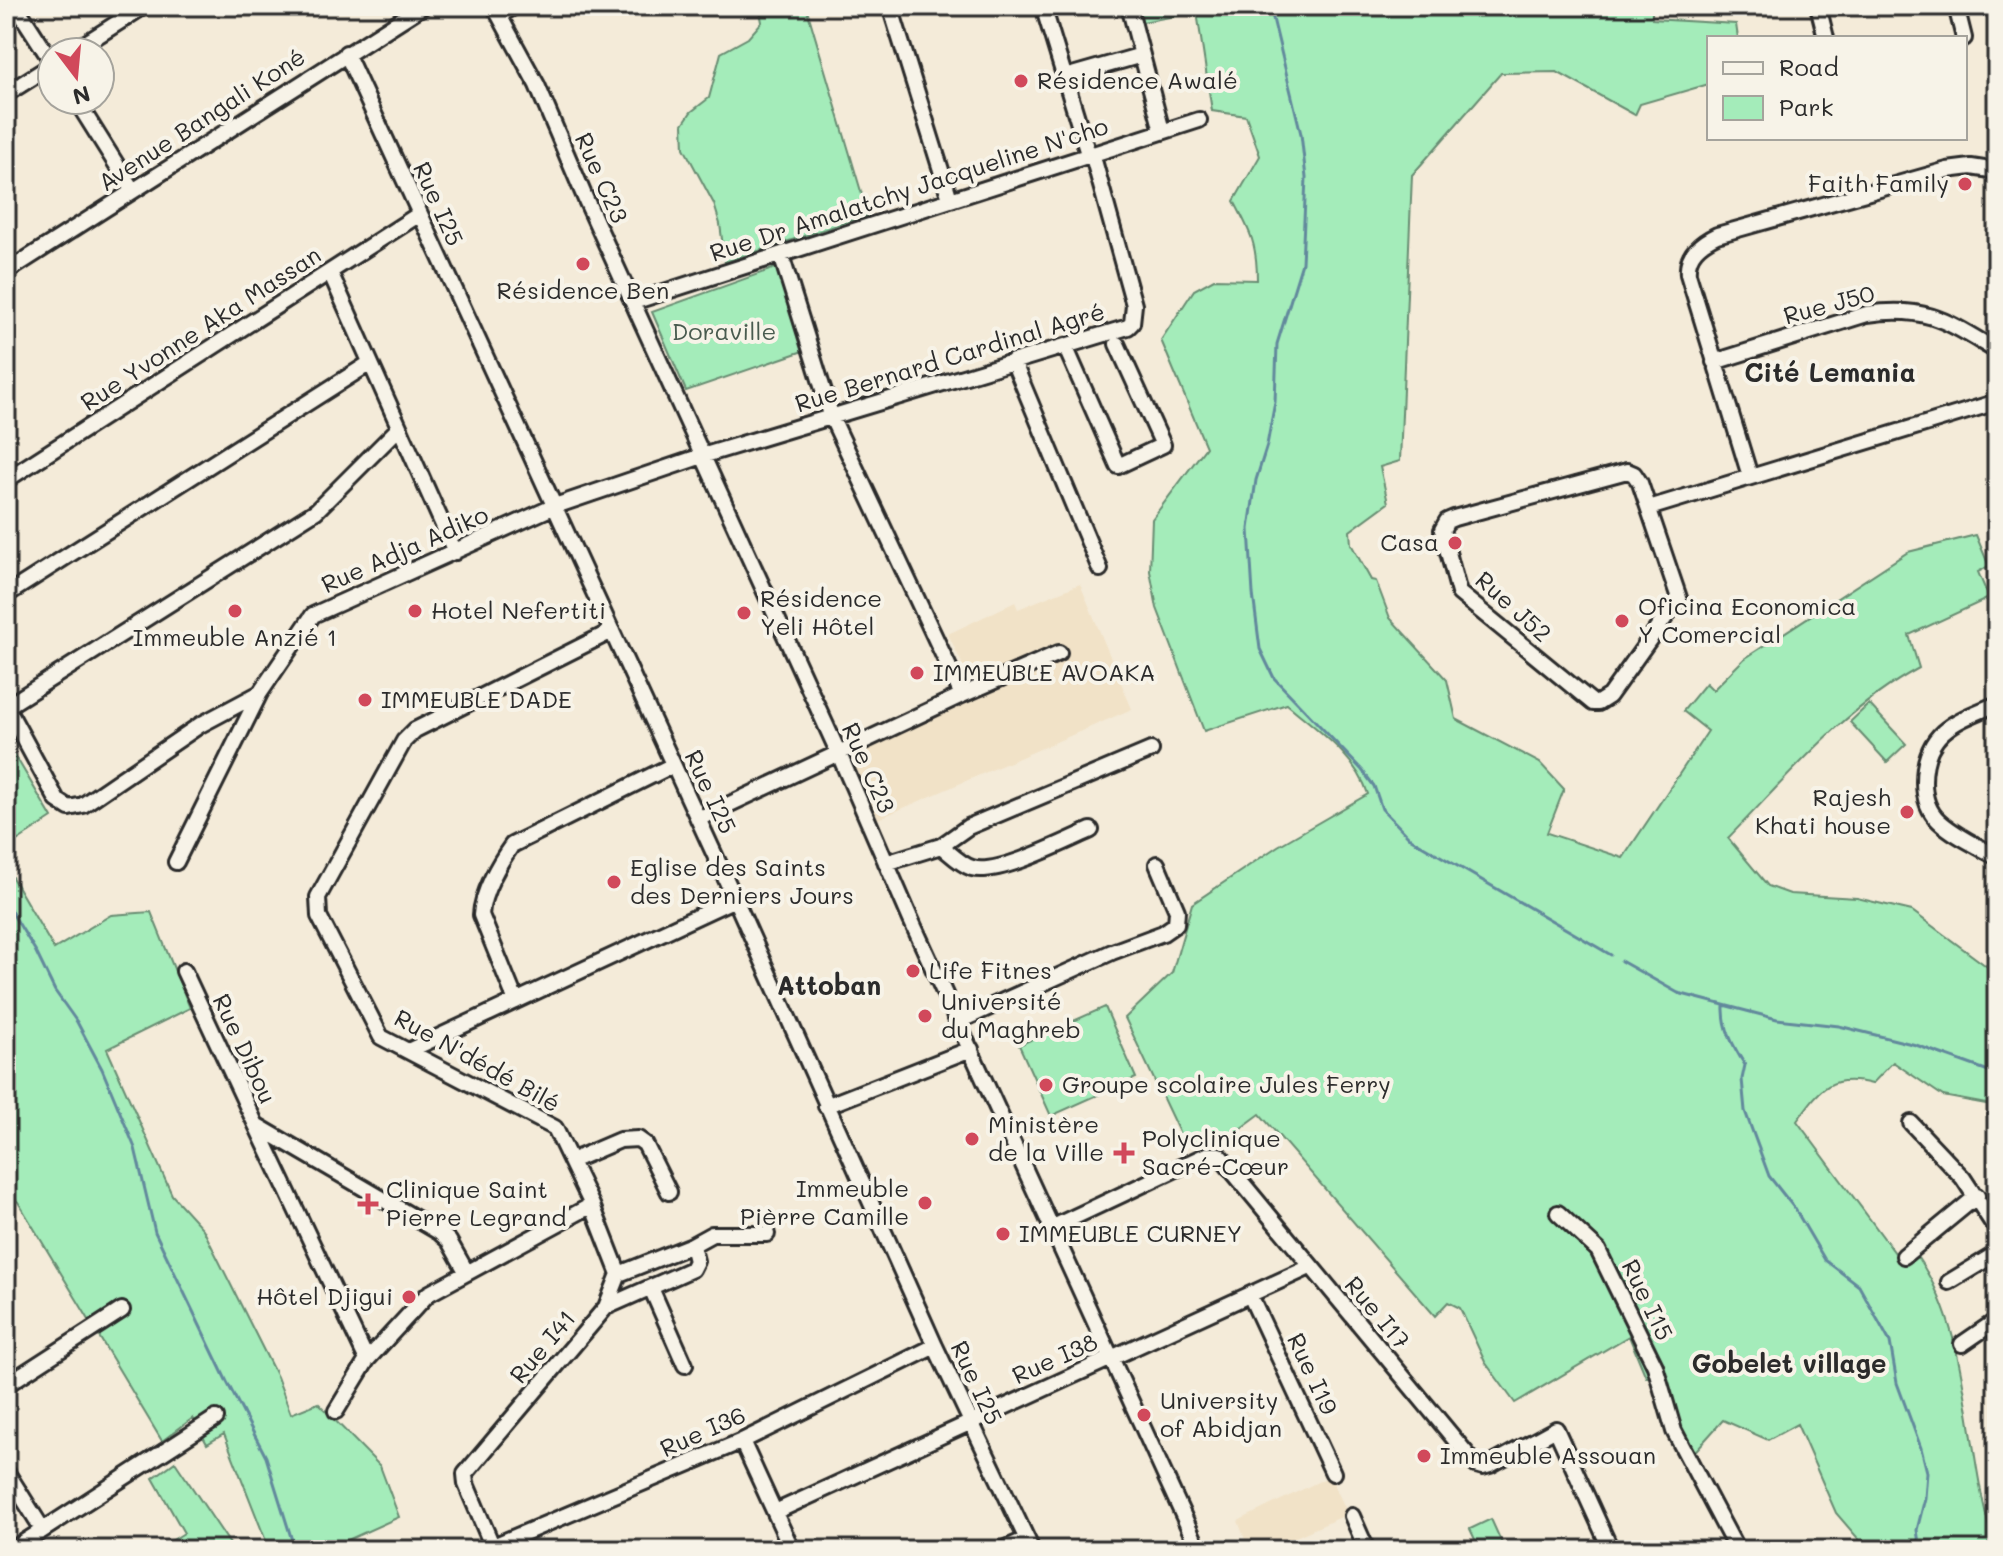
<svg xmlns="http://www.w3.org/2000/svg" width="2003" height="1556" font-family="Mali,sans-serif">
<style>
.built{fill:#f1e2c7}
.green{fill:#a4ecba;stroke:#688c72;stroke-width:2}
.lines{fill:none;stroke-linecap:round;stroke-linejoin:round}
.stream{stroke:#62899c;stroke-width:3}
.minor-casing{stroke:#2b2b2b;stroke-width:20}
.minor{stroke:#f7f3e8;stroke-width:14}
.poi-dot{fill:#d1495b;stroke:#f7f3e8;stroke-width:3}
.labels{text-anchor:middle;stroke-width:8;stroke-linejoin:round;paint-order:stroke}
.poi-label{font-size:24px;fill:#2b2b2b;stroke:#f7f3e8;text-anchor:start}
.street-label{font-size:24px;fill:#2b2b2b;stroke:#f7f3e8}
.park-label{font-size:24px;fill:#495b4f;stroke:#f7f3e8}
.neighbourhood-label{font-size:26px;font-weight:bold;fill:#2b2b2b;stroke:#f7f3e8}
</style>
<rect width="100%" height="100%" fill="#f4ebd9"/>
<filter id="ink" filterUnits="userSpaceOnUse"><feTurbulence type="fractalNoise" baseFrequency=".0125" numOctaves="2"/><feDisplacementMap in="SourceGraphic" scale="16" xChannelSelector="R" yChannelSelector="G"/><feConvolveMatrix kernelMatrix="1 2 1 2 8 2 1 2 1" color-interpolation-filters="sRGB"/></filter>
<g filter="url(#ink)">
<path class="built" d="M1080,584L1132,709L878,819L850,755L977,695L948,634L1015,602L1018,609Z
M1330,1476L1348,1514L1266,1550H1249L1238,1521Z"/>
<path class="green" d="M759,6H806L868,215L725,262L720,224L714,204L684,148L683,124L691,112L709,98L721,53L748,38L762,22Z
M1140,6H1652V19L1736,24L1738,38H1709V84L1640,104L1635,115L1557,72L1501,73L1412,175L1400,461L1380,467L1388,503L1350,531L1351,544L1371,580L1376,581L1390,618L1447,680L1456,719L1540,763L1564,789L1547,833L1623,858L1708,731L1683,711L1706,683L1713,690L1744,659L1908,552L1976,535L1989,566L1978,572L1989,598L1909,635L1919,668C1843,709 1788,777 1728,838L1768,886L1790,894L1857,898L1912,911L1997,974V1106L1943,1096L1893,1062L1872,1084C1830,1073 1820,1089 1797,1121L1901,1261L1916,1255C1974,1337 1964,1456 1996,1550H1868L1836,1513L1797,1424L1768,1440L1723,1420L1690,1457L1661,1377H1646L1629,1336L1515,1403L1485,1362L1460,1308L1448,1302L1435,1316L1260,1114L1221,1143H1184L1125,1018L1172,973L1192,904L1278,846L1368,794C1356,756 1316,729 1287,704L1204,731L1157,608L1150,571L1152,519L1206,447L1161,340L1194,290L1214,279L1257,280C1257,244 1251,233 1234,201L1260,156L1246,116L1212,111L1197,12L1142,22Z
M778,267L803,351L686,391L652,312Z
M1869,704L1906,744L1887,762L1850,722Z
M6,740L52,818L6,848Z
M6,867L54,949L111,915L151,912L190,1008L107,1049L172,1195L203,1229L277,1377L291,1414L318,1403L380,1466L399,1517L341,1543L344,1550H254L266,1541L224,1434L207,1444L193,1418L162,1441L18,1202L6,1192Z
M1105,1007L1136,1078L1051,1116L1019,1045Z
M175,1462L234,1550H161L160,1548L184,1533L153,1478Z
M1491,1519L1505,1550H1480L1470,1529Z"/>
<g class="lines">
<path class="stream" d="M1270,6L1301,134L1306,178L1302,263L1277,344L1275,402L1267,445L1256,480L1249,529L1253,594L1260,649L1274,678L1362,770L1374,786L1382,809L1411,839L1611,955
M6,903L35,950L55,991L77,1022L102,1069L135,1148L155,1232L227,1382L266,1457L295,1550
M1621,961L1678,993L1777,1019L1839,1026L1916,1045L1997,1074
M1724,1006C1723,1028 1733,1046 1745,1065L1742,1079L1745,1111L1769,1176L1795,1209L1825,1260L1859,1286L1890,1342L1897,1383L1921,1448L1927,1472L1925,1498L1917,1530L1920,1550"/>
<defs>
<path id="minor" d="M16,6L52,62
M494,6L537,85L586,200L839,754L911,920L1199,1550
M890,6L950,199
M1043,6L1088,154
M1129,6L1162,131
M1818,6L1826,38
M1956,6L1964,38
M500,15L515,6
M72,52L144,6
M346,53L735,899L935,1346L1032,1550
M1065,77L1142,55
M6,94L52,65
M76,100L133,191
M781,255L832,418L962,695
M6,272L423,6
M330,272L455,552
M633,302L1199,120
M1065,346L1118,466L1163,445L1117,344
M1013,361L1100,569
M1714,362L1867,314C1927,305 1948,322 1997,351
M1627,471L1634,474L1640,483L1679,598L1609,696L1598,703H1593L1459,593L1442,530L1447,521L1454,518Z
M1750,476L1688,274C1686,254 1700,243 1717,235L1947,170L1971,167L1997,171
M6,480L418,215
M1649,508L1997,402
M6,595L370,363
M1997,704C1956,721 1924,731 1924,782C1924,797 1928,811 1939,821C1955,836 1978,846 1997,857
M6,706L57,800L69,808L83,805L200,725L260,693L313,615L555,506L702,456L1128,327L1132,323L1134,305L1092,153
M6,707L316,511L398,429
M698,819L962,695L1059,653
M941,846C950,853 960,864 972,868C997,876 1066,841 1091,830
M176,862L260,693
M886,863L941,846L968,827L1151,750
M184,971L256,1125L439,1232L449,1241L467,1273
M516,1001L481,915C482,893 499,863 512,845L673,765
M959,1021L1112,952L1163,933L1176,924L1177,911L1157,864
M408,1051L735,899
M826,1106L971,1049
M1911,1123L1963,1178L1997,1230
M256,1125L367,1360
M571,1161L620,1140L638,1139L645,1144L669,1192
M1558,1213L1598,1250L1655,1366L1674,1431L1737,1550
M1053,1227L1206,1155H1219L1476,1465L1483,1467L1490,1465L1556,1429L1611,1550
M1904,1256L1977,1196
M619,1274L692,1245L712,1234H767
M1949,1282L1997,1253
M651,1288L685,1365
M1250,1295L1333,1473
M606,1307L692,1269L696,1261L692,1245
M1962,1344L1997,1320
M6,1385L122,1310
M336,1411L367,1360L428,1294L592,1205
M742,1441L792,1550
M6,1471L43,1530
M775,1512L1310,1267
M1352,1516L1367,1550
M12,1550L216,1418
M484,1550L742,1441L935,1346
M494,1550L466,1484L465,1474L606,1307L619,1274L592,1205L555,1128L381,1037L319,916L318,897L404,741L415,730L612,631
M1002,1550L1027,1539"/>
</defs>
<use href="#minor" class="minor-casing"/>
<use href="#minor" class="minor"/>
</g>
</g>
<g class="poi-dot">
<circle cx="1021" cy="81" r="8"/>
<circle cx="1965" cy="184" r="8"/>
<circle cx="583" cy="264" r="8"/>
<circle cx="1455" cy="543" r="8"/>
<circle cx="235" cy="611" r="8"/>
<circle cx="415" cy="611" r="8"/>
<circle cx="744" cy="613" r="8"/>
<circle cx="1622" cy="621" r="8"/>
<circle cx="917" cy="673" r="8"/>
<circle cx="365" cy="700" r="8"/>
<circle cx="1907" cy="812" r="8"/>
<circle cx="614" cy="882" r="8"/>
<circle cx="913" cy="971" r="8"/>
<circle cx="925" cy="1016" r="8"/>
<circle cx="1046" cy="1085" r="8"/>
<circle cx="972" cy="1139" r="8"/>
<path d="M1120 1141h8v8h8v8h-8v8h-8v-8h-8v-8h8z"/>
<circle cx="925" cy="1203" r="8"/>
<path d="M364 1192h8v8h8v8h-8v8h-8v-8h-8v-8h8z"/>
<circle cx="1003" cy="1234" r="8"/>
<circle cx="409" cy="1297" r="8"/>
<circle cx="1144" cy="1415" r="8"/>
<circle cx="1424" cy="1456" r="8"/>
</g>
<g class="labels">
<g class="poi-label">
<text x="1037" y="89">Résidence Awalé</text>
<text x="1949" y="192" text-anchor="end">Faith Family</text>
<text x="583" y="299" text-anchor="middle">Résidence Ben</text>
<text x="1439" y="551" text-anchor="end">Casa</text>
<text x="760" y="607">Résidence<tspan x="760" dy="28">Yeli Hôtel</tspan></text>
<text x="1638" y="615">Oficina Economica<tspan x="1638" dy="28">Y Comercial</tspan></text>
<text x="431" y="619">Hotel Nefertiti</text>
<text x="235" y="646" text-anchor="middle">Immeuble Anzié 1</text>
<text x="933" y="681">IMMEUBLE AVOAKA</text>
<text x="381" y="708">IMMEUBLE DADE</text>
<text x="1891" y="806" text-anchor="end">Rajesh<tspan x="1891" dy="28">Khati house</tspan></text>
<text x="630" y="876">Eglise des Saints<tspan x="630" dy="28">des Derniers Jours</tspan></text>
<text x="929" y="979">Life Fitnes</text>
<text x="941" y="1010">Université<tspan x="941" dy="28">du Maghreb</tspan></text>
<text x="1062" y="1093">Groupe scolaire Jules Ferry</text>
<text x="988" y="1133">Ministère<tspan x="988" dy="28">de la Ville</tspan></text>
<text x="1142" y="1147">Polyclinique<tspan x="1142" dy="28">Sacré-Cœur</tspan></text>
<text x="909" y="1197" text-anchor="end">Immeuble<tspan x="909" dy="28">Pièrre Camille</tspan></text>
<text x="386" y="1198">Clinique Saint<tspan x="386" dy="28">Pierre Legrand</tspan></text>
<text x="1019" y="1242">IMMEUBLE CURNEY</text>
<text x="393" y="1305" text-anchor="end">Hôtel Djigui</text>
<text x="1160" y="1409">University<tspan x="1160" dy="28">of Abidjan</tspan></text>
<text x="1440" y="1464">Immeuble Assouan</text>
</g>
<g class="street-label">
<text transform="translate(202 120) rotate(-33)" y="8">Avenue Bangali Koné</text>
<text transform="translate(601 178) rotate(66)" y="8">Rue C23</text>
<text transform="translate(909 190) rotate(-18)" y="8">Rue Dr Amalatchy Jacqueline N'cho</text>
<text transform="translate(438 204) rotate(66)" y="8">Rue I25</text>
<text transform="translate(1829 305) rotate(-15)" y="8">Rue J50</text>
<text transform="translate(201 329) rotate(-33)" y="8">Rue Yvonne Aka Massan</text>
<text transform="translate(950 358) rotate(-17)" y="8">Rue Bernard Cardinal Agré</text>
<text transform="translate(405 550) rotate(-24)" y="8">Rue Adja Adiko</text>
<text transform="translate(1513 607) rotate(42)" y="8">Rue J52</text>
<text transform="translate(868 768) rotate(66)" y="8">Rue C23</text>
<text transform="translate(710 792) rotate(65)" y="8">Rue I25</text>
<text transform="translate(244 1049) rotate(65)" y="8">Rue Dibou</text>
<text transform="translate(477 1061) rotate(29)" y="8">Rue N'dédé Bilé</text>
<text transform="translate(1647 1300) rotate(64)" y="8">Rue I15</text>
<text transform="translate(1377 1313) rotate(50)" y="8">Rue I17</text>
<text transform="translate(543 1347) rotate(-50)" y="8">Rue I41</text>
<text transform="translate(1055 1359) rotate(-24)" y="8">Rue I38</text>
<text transform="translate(1312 1374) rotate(65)" y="8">Rue I19</text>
<text transform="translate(976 1383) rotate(65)" y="8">Rue I25</text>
<text transform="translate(703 1432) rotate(-24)" y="8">Rue I36</text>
</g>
<g class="park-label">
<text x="724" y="340">Doraville</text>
</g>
<g class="neighbourhood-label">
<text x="1830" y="382">Cité Lemania</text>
<text x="829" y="995">Attoban</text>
<text x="1789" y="1373">Gobelet village</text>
</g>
</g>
<rect width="2003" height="1556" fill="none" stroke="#f7f3e8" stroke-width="32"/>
<rect x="16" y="16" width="1971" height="1524" fill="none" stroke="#2b2b2b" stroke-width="3" filter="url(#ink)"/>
<rect x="1707" y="36" width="260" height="104" fill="#f7f3e8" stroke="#a5a39c" stroke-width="2"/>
<rect x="1723" y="62" width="40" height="12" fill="#f7f3e8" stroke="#a5a39c" stroke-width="2"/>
<text x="1779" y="76" font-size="24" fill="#2b2b2b">Road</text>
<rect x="1723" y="96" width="40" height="24" fill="#a4ecba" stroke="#a5a39c" stroke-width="2"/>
<text x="1779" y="116" font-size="24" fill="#2b2b2b">Park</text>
<g transform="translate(76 76) rotate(164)"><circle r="38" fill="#f7f3e8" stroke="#a5a39c" stroke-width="2"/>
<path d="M0-6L14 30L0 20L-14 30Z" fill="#d1495b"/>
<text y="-12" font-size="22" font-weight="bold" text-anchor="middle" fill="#2b2b2b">N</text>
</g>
</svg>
